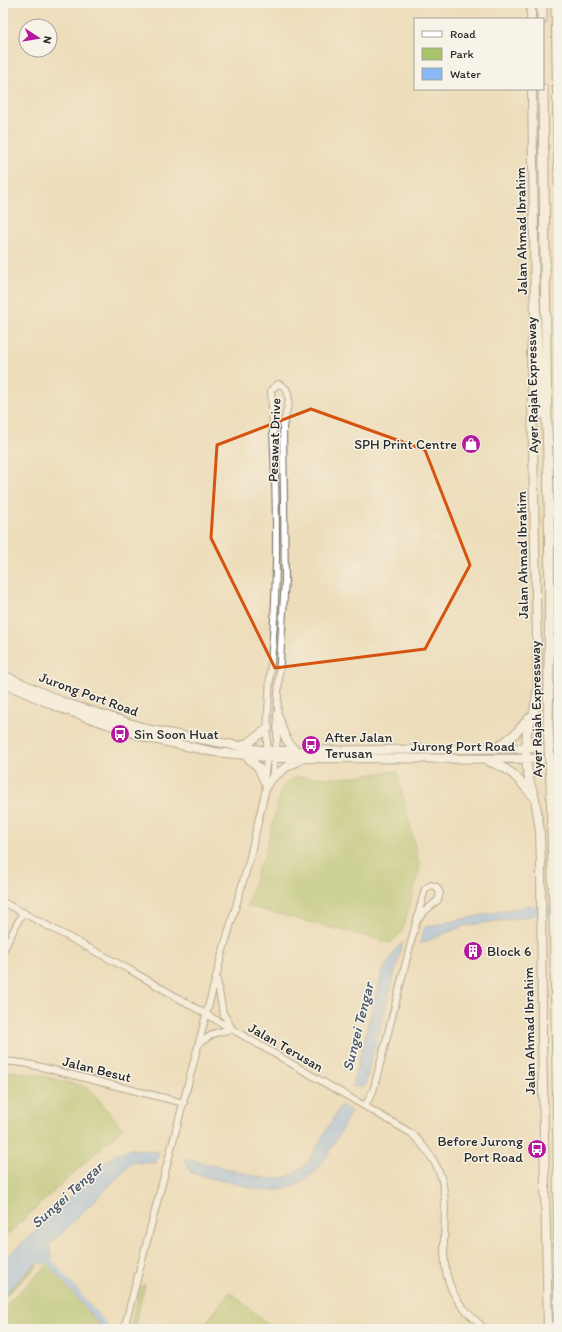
<svg xmlns="http://www.w3.org/2000/svg" width="562" height="1332" font-family="Itim,sans-serif">
<style>
.green{fill:#a8c369;stroke:#6a774a}
.forest{fill:#86a95d;stroke:#586a44}
.water{fill:#89b9f5;stroke:#5a7290}
.lines{fill:none;stroke-linecap:round;stroke-linejoin:round}
.canal{stroke:#89b9f5;stroke-width:5.5}
.river{stroke:#89b9f5;stroke-width:10}
.minor-casing{stroke:#6f695d;stroke-width:8}
.major-casing{stroke:#6f695d;stroke-width:10}
.highway-casing{stroke:#6f695d;stroke-width:11}
.minor{stroke:#fff;stroke-width:6}
.major{stroke:#fff;stroke-width:8}
.highway{stroke:#fff;stroke-width:9}
.highway-bridge-casing{stroke:#6f695d;stroke-width:11;stroke-linecap:butt}
.highway-bridge{stroke:#fff;stroke-width:9}
.marked{fill:none;stroke:#d5540f;stroke-width:3;stroke-linejoin:round}
.labels{text-anchor:middle;stroke-width:3;stroke-linejoin:round;paint-order:stroke}
.street-label{font-size:14px;fill:#2b2b2b;stroke:#f7f3e8}
.poi-label{font-size:14px;fill:#2b2b2b;stroke:#f7f3e8;text-anchor:start}
.water-label{font-size:15px;font-style:italic;fill:#475668;stroke:#f7f3e8}
</style>
<rect width="100%" height="100%" fill="#f7f3e8"/>
<filter id="ink" filterUnits="userSpaceOnUse"><feTurbulence type="fractalNoise" baseFrequency=".025" numOctaves="2"/><feDisplacementMap in="SourceGraphic" scale="8" xChannelSelector="R" yChannelSelector="G"/><feConvolveMatrix kernelMatrix="1 2 1 2 8 2 1 2 1" color-interpolation-filters="sRGB"/></filter>
<filter id="wash" filterUnits="userSpaceOnUse"><feTurbulence type="fractalNoise" baseFrequency=".012" numOctaves="4" result="noise"/><feDisplacementMap in="SourceGraphic" scale="16" xChannelSelector="R" yChannelSelector="G"/><feGaussianBlur stdDeviation="0.9" result="paint"/><feColorMatrix in="noise" values="0 0 0 0 0 0 0 0 0 0 0 0 0 0 0 0 0 1.4 0 .05"/><feComposite in="paint" operator="in"/></filter>
<g filter="url(#wash)">
<rect width="100%" height="100%" fill="#edddba"/>
<path class="green" d="M397,771L420,868L402,932L391,943L247,906L258,868L264,858L282,788L289,781L297,777L342,778Z
M12,1071L39,1075L89,1088L122,1128L8,1234L3,1229V1072Z
M48,1265L103,1329H3V1307Z
M145,1284L134,1329H130L140,1288L142,1286Z
M230,1292L274,1329H201Z"/>
<path class="forest" d="M35,1264L37,1267L3,1298V1295Z"/>
<path class="water" d="M531,905L532,916L463,926L420,944L425,927Z
M403,942L364,1087L352,1086L382,973L395,950Z
M341,1105L351,1111C329,1151 315,1196 261,1190L191,1173L184,1158L267,1179C286,1179 296,1175 309,1160Z
M132,1149L159,1152L156,1163L133,1162L49,1246L52,1259L48,1263L35,1264L3,1295V1262L114,1154Z"/>
<g class="lines">
<path class="canal" d="M45,1256L107,1329"/>
<path class="river" d="M519,912L559,910"/>
</g>
</g>
<g filter="url(#ink)">
<g class="lines">
<defs>
<path id="minor" d="M3,902L130,970L411,1133C448,1169 446,1190 444,1239C444,1256 444,1273 452,1290C459,1306 472,1317 485,1329
M3,951L23,912
M217,980L223,1013L231,1027
M199,1043L215,1033L232,1029
M3,1061L23,1063L41,1067L184,1103
M365,1106L373,1091C391,1023 407,956 425,889L431,885L437,887L440,893L438,900L424,912L416,922
M124,1329L222,954L249,861L266,788L272,778L277,740L278,695L285,579L283,427L289,400L287,390L283,386L278,384L271,390C275,460 278,530 275,600C273,653 266,705 267,758L264,780L266,788"/>
<path id="major" d="M531,3V19
M532,89L535,302
M533,332L531,352L538,688L534,712L527,731L526,749L527,768L529,780L535,798L540,832L541,866L542,1038L548,1329
M3,675L63,702L151,730L261,750L276,751L559,748
M3,683L60,708L148,738L215,752L275,758L559,759
M278,716C282,730 285,741 296,751
M241,746L251,741L268,728
M497,748L516,733L529,718
M246,756L258,767L264,780
M490,762C513,770 516,777 532,795
M272,778L285,768L302,759"/>
<path id="highway" d="M542,3V19
M556,3L559,183
M543,89L547,428C551,527 550,627 548,727
M535,297L538,382L541,414
M551,783C555,965 560,1147 558,1329"/>
</defs>
<use href="#minor" class="minor-casing"/>
<use href="#major" class="major-casing"/>
<use href="#highway" class="highway-casing"/>
<use href="#minor" class="minor"/>
<use href="#major" class="major"/>
<use href="#highway" class="highway"/>
<defs>
<path id="highway-bridge" d="M548,727L551,783"/>
</defs>
<use href="#highway-bridge" class="highway-bridge-casing"/>
<use href="#highway-bridge" class="highway-bridge"/>
</g>
</g>
<path d="M0 0H562V1332H0ZM311,409L425,450L470,565L425,649L275,668L211,538L217,445Z" fill="#edddba" fill-opacity=".55" fill-rule="evenodd"/>
<path class="marked" d="M311,409L425,450L470,565L425,649L275,668L211,538L217,445Z"/>
<defs>
<symbol id="shop-disc" viewBox="-11 -11 22 22"><circle r="9.5" fill="#b5179e" stroke="#f7f3e8"/><path d="M-5-2.5h2.3a2.7 3.5 0 0 1 5.4 0H5L5.5 6h-11ZM-1.5-2.5h3a1.5 2.3 0 0 0-3 0Z" fill="#fff"/></symbol>
<symbol id="bus-disc" viewBox="-11 -11 22 22"><circle r="9.5" fill="#b5179e" stroke="#f7f3e8"/><path d="M-5-6H5V4H4V6H2V4H-2V6H-4V4H-5ZM-3.5-4V0h7V-4ZM-3.5 1.2v1.5H-2V1.2ZM2 1.2v1.5H3.5V1.2Z" fill="#fff"/></symbol>
<symbol id="building-disc" viewBox="-11 -11 22 22"><circle r="9.5" fill="#b5179e" stroke="#f7f3e8"/><path d="M-4-6H4V6H1V3H-1V6H-4ZM-2.5-4.3h1.7v1.8h-1.7ZM.8-4.3h1.7v1.8H.8ZM-2.5-1h1.7V.8h-1.7ZM.8-1h1.7V.8H.8Z" fill="#fff"/></symbol>
</defs>
<g fill-rule="evenodd">
<use href="#shop-disc" x="460" y="433" width="22" height="22"/>
<use href="#bus-disc" x="109" y="723" width="22" height="22"/>
<use href="#bus-disc" x="300" y="734" width="22" height="22"/>
<use href="#building-disc" x="462" y="940" width="22" height="22"/>
<use href="#bus-disc" x="526" y="1138" width="22" height="22"/>
</g>
<g class="labels">
<g class="street-label">
<text transform="translate(521 231) rotate(-91)" y="5">Jalan Ahmad Ibrahim</text>
<text transform="translate(532 385) rotate(-91)" y="5">Ayer Rajah Expressway</text>
<text transform="translate(274 440) rotate(-88)" y="5">Pesawat Drive</text>
<text transform="translate(522 555) rotate(-91)" y="5">Jalan Ahmad Ibrahim</text>
<text transform="translate(89 694) rotate(20)" y="5">Jurong Port Road</text>
<text transform="translate(536 709) rotate(-91)" y="5">Ayer Rajah Expressway</text>
<text x="463" y="751">Jurong Port Road</text>
<text transform="translate(529 1031) rotate(-91)" y="5">Jalan Ahmad Ibrahim</text>
<text transform="translate(286 1047) rotate(30)" y="5">Jalan Terusan</text>
<text transform="translate(97 1069) rotate(14)" y="5">Jalan Besut</text>
</g>
<g class="poi-label">
<text x="457" y="449" text-anchor="end">SPH Print Centre</text>
<text x="134" y="739">Sin Soon Huat</text>
<text x="325" y="742">After Jalan<tspan x="325" dy="16">Terusan</tspan></text>
<text x="487" y="956">Block 6</text>
<text x="523" y="1146" text-anchor="end">Before Jurong<tspan x="523" dy="16">Port Road</tspan></text>
</g>
<g class="water-label">
<text transform="translate(358 1027) rotate(-76)" y="5">Sungei Tengar</text>
<text transform="translate(67 1195) rotate(-42)" y="5">Sungei Tengar</text>
</g>
</g>
<rect width="562" height="1332" fill="none" stroke="#f7f3e8" stroke-width="16"/>
<rect x="414" y="18" width="130" height="72" fill="#f7f3e8" stroke="#a5a39c"/>
<rect x="422" y="31" width="20" height="6" fill="#ffffff" stroke="#a5a39c"/>
<text x="450" y="38" font-size="12" fill="#2b2b2b">Road</text>
<rect x="422" y="48" width="20" height="12" fill="#a8c369" stroke="#a5a39c"/>
<text x="450" y="58" font-size="12" fill="#2b2b2b">Park</text>
<rect x="422" y="68" width="20" height="12" fill="#89b9f5" stroke="#a5a39c"/>
<text x="450" y="78" font-size="12" fill="#2b2b2b">Water</text>
<g transform="translate(38 38) rotate(102)"><circle r="19" fill="#f7f3e8" stroke="#a5a39c"/>
<path d="M0-3L7 15L0 10L-7 15Z" fill="#b5179e"/>
<text y="-6" font-size="11" font-weight="bold" text-anchor="middle" fill="#2b2b2b">N</text>
</g>
</svg>
